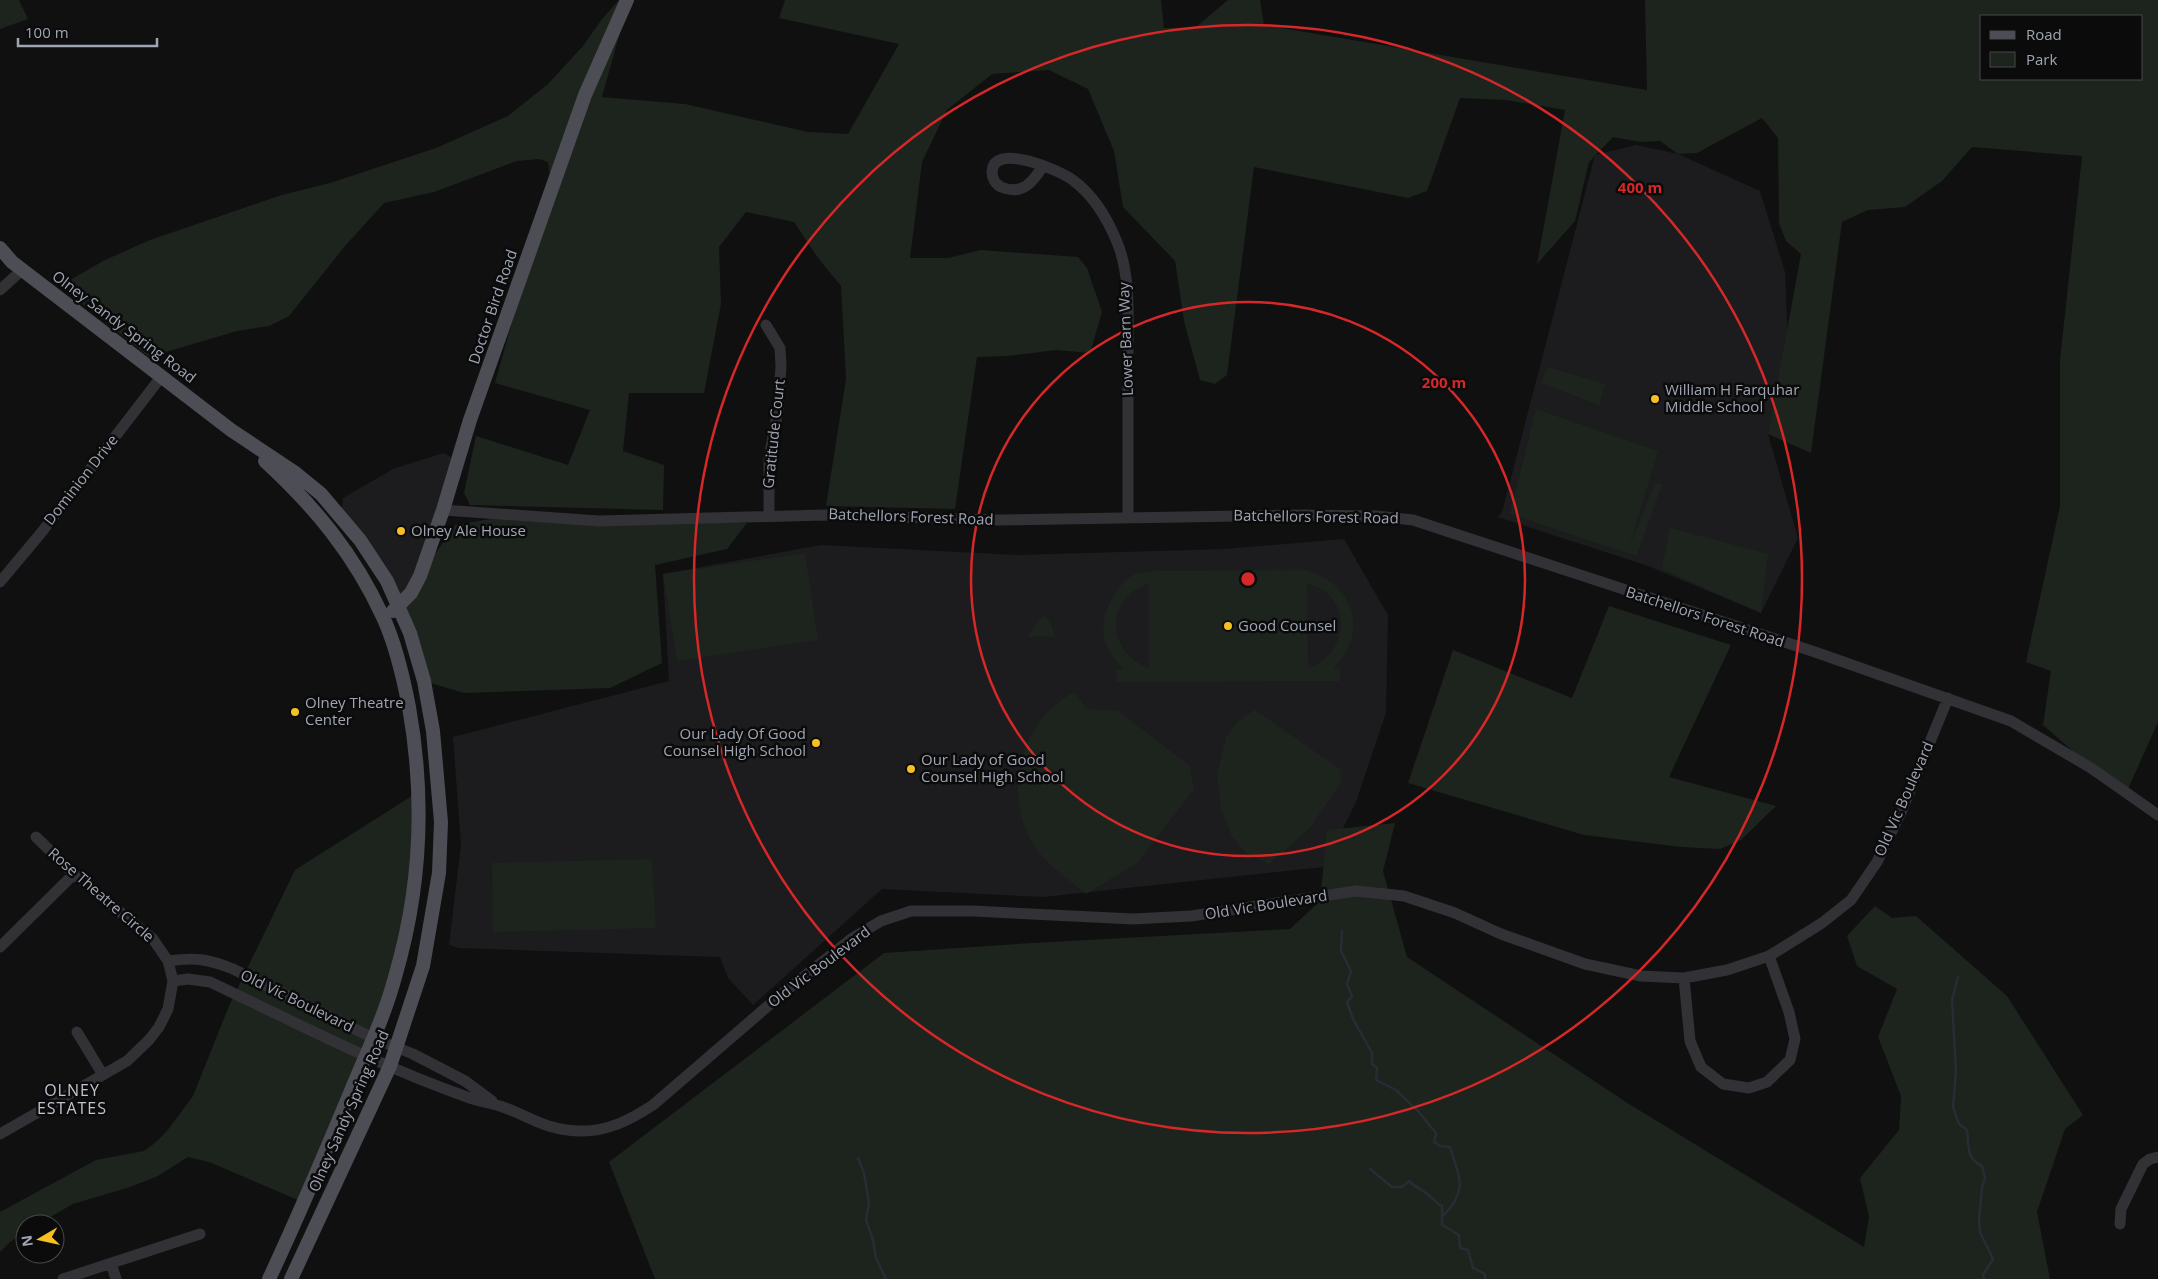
<svg xmlns="http://www.w3.org/2000/svg" width="2158" height="1279" font-family="'Open Sans',sans-serif">
<style>
.built{fill:#1c1c1e}
.green{fill:#1c241d;fill-rule:evenodd}
.lines{fill:none;stroke-linecap:round;stroke-linejoin:round}
.stream{stroke:#262d35;stroke-width:2.5}
.minor{stroke:#313136;stroke-width:11}
.major{stroke:#4d4e55;stroke-width:14}
.ring{fill:none;stroke:#d62828;stroke-width:2.5}
.poi-dot{fill:#f6c023;stroke:#0b0b0c;stroke-width:2}
.labels{text-anchor:middle;stroke-width:5;stroke-linejoin:round;paint-order:stroke}
.street-label{font-size:15px;fill:#a0a5b3;stroke:#0b0b0c}
.poi-label{font-size:15px;fill:#a0a5b3;stroke:#0b0b0c;text-anchor:start}
.neighbourhood-label{font-size:16px;letter-spacing:1px;fill:#c1c4cf;stroke:#0b0b0c}
.centre{fill:#d62828;stroke:#0b0b0c;stroke-width:2.5}
.ring-label{font-size:15px;text-anchor:middle;font-weight:bold;fill:#d62828;stroke:#0b0b0c;stroke-width:5;stroke-linejoin:round;paint-order:stroke}
</style>
<rect width="100%" height="100%" fill="#101011"/>
<path class="built" d="M1636,145L1678,154L1760,191L1785,272L1789,365L1768,434L1798,538L1761,613L1648,566L1498,517L1502,512L1595,155Z
M443,453L457,460L443,510L399,606L341,516L343,498L393,469Z
M1344,539L1388,615L1386,713L1356,802L1324,867L1043,897L882,889L753,1005L728,978L720,957L459,948L449,945L461,845L453,737L669,681L663,574L821,545L1017,555L1225,549Z"/>
<path class="green" d="M0,0H19L28,19L0,29Z
M619,0H629L602,97L685,104L808,132L848,134L899,44L779,18L785,0H1161L1164,28L1196,27L1228,0H1260L1264,25L1647,90L1645,0H2158V722L2128,789L2091,767L2043,725L2051,671L2026,662L2060,506V360L2082,156L1972,147L1942,181L1905,207L1868,210L1842,222L1811,453L1768,434L1801,254L1786,241L1779,223L1778,138L1762,118L1697,153L1678,154L1660,141L1641,142L1613,137L1589,162L1575,221L1537,264L1565,110L1506,100L1460,98L1427,191L1408,198L1254,167L1227,375L1215,384L1200,380L1184,321L1175,261L1123,207L1114,151L1088,89L1049,70L992,74L947,110L922,162L910,258H948L981,250L1078,257L1087,268L1102,312L1090,353L1056,350L1008,356L977,357L955,509L826,506L846,379L841,286L818,258L794,222L746,212L719,247L721,304L704,393H629L623,451L664,465L663,510L470,505L464,493L476,436L568,465L590,410L495,383L540,222L552,190L548,162L539,159L517,161L434,192L384,203L345,246L289,316L269,326L237,331L149,357L60,286L103,261L150,240L282,195L330,183L436,148L508,116L548,84L583,46L602,19ZM1982,16H2142V79H1982Z
M1548,367L1605,384L1599,405L1541,383Z
M1536,409L1658,451L1630,545L1655,483L1662,484L1637,555L1627,553L1510,514Z
M508,516L747,523L727,549L655,565L662,663L610,688L464,693L424,681L399,606L455,525Z
M1670,528L1768,554L1761,613L1662,569Z
M805,553L818,640L677,661L663,574Z
M1306,570C1354,583 1370,634 1333,668L1340,669V681L1117,682V670L1124,669C1098,647 1098,619 1116,592C1121,585 1127,577 1136,574C1142,572 1150,572 1156,571ZM1149,584V668C1106,653 1104,597 1149,584ZM1307,584C1352,593 1352,653 1308,668Z
M1609,606L1731,645L1669,777L1776,806L1741,840L1720,849L1681,847L1584,835L1408,783L1453,650L1572,698Z
M1044,615L1051,624L1055,637L1034,636L1030,638L1028,634Z
M1074,692L1087,709L1118,711L1190,766L1194,789L1137,863L1086,894C1068,879 1043,862 1031,841C1003,788 1021,721 1074,692Z
M1255,710L1340,769L1342,781L1309,829L1269,864L1247,854L1232,837L1221,809L1217,775L1226,737L1237,722Z
M418,792L403,950L305,1203L209,1162L188,1157L158,1176L130,1187L73,1204L38,1224H25V1231L10,1242L0,1252V1212L96,1160L144,1151L155,1143L167,1131L193,1096L229,1006L295,870Z
M1395,823L1383,871L1407,957L1629,1104L1864,1247L1869,1217L1860,1178L1899,1130L1901,1096L1878,1037L1897,989L1857,966L1847,936L1875,906L1892,918L1916,916L2007,996L2083,1115L2065,1129L2037,1212L2050,1279H655L609,1162L884,953L1032,943L1290,929L1320,901L1327,830Z
M652,859L656,928L493,932L492,863Z"/>
<g class="lines">
<path class="stream" d="M1342,931L1341,951L1351,971L1347,984L1352,996L1347,1002L1353,1019L1372,1053V1064L1377,1068L1376,1080L1396,1090L1418,1111L1436,1133L1434,1142L1440,1146L1450,1147C1459,1178 1469,1189 1443,1216
M1958,977L1952,1000L1956,1070L1953,1107L1959,1124L1967,1130C1969,1145 1966,1159 1982,1166L1985,1178L1982,1188L1979,1221L1980,1232L1993,1259L1983,1275L1984,1279
M858,1158L864,1173L869,1203L866,1220L873,1240L876,1258L886,1279
M1370,1169L1392,1187H1402L1409,1181C1415,1187 1420,1189 1426,1193C1432,1197 1435,1203 1442,1206V1225L1459,1235L1460,1248L1468,1250L1473,1268L1485,1274V1279"/>
<path class="minor" d="M1043,166C1033,182 1022,196 1001,187C995,184 992,178 992,172C993,141 1062,171 1074,181C1094,196 1108,220 1117,242C1131,276 1128,318 1128,355C1128,409 1128,463 1128,517
M0,290L22,270
M766,325L780,348L781,366L778,410L769,458V516
M443,510L599,521L824,515L996,520L1303,515L1376,516L1413,520L1815,652L2011,721L2091,768L2158,815
M0,582L41,533L161,377
M0,947L74,874
M168,961C195,957 208,959 233,969L373,1038L413,1054L465,1081L492,1101
M1684,978L1690,1041L1701,1067L1723,1084L1749,1088L1767,1082L1790,1060L1795,1039L1789,1012L1769,956
M173,981L188,979L210,982C295,1022 378,1066 467,1097C478,1101 489,1103 500,1106C530,1116 544,1130 579,1131C607,1132 630,1120 653,1105L783,993L851,939L881,921L911,911H973L1133,919L1191,916L1356,891L1404,896L1455,913L1501,934L1585,964L1641,976L1684,978L1727,970L1769,956L1822,923L1851,900L1877,862L1902,810L1948,698
M77,1032L103,1075
M0,1134L127,1061L149,1040L159,1027L168,1009L173,981L168,961L153,939L74,874L36,837
M2120,1224L2121,1209L2143,1164L2150,1159L2158,1157
M111,1263L116,1279
M63,1279L200,1234"/>
<path class="major" d="M0,248L12,262L231,430L294,472L321,494L360,540L387,581L410,633L424,681L433,731L441,822L439,873L423,966L390,1066L291,1279
M265,461C315,507 354,554 383,617C396,645 403,676 409,707C425,797 421,889 395,977C385,1015 368,1050 353,1086C326,1151 299,1215 269,1279
M393,611L411,593L420,576L443,510L470,420L585,95L627,0"/>
</g>
<g class="ring">
<circle cx="1248" cy="579" r="277"/>
<circle cx="1248" cy="579" r="554"/>
</g>
<g class="poi-dot">
<circle cx="1655" cy="399" r="5"/>
<circle cx="401" cy="531" r="5"/>
<circle cx="1228" cy="626" r="5"/>
<circle cx="295" cy="712" r="5"/>
<circle cx="816" cy="743" r="5"/>
<circle cx="911" cy="769" r="5"/>
</g>
<g class="labels">
<g class="street-label">
<text transform="translate(493 307) rotate(-71)" y="5">Doctor Bird Road</text>
<text transform="translate(124 327) rotate(37)" y="5">Olney Sandy Spring Road</text>
<text transform="translate(1126 339) rotate(-92)" y="5">Lower Barn Way</text>
<text transform="translate(774 434) rotate(-84)" y="5">Gratitude Court</text>
<text transform="translate(81 480) rotate(-52)" y="5">Dominion Drive</text>
<text transform="translate(911 517) rotate(2)" y="5">Batchellors Forest Road</text>
<text transform="translate(1316 517) rotate(1)" y="5">Batchellors Forest Road</text>
<text transform="translate(1705 617) rotate(18)" y="5">Batchellors Forest Road</text>
<text transform="translate(1904 799) rotate(-66)" y="5">Old Vic Boulevard</text>
<text transform="translate(101 895) rotate(41)" y="5">Rose Theatre Circle</text>
<text transform="translate(1266 905) rotate(-9)" y="5">Old Vic Boulevard</text>
<text transform="translate(819 967) rotate(-37)" y="5">Old Vic Boulevard</text>
<text transform="translate(297 1001) rotate(26)" y="5">Old Vic Boulevard</text>
<text transform="translate(349 1111) rotate(-66)" y="5">Olney Sandy Spring Road</text>
</g>
<g class="poi-label">
<text x="1665" y="395">William H Farquhar<tspan x="1665" dy="17">Middle School</tspan></text>
<text x="411" y="536">Olney Ale House</text>
<text x="1238" y="631">Good Counsel</text>
<text x="305" y="708">Olney Theatre<tspan x="305" dy="17">Center</tspan></text>
<text x="806" y="739" text-anchor="end">Our Lady Of Good<tspan x="806" dy="17">Counsel High School</tspan></text>
<text x="921" y="765">Our Lady of Good<tspan x="921" dy="17">Counsel High School</tspan></text>
</g>
<g class="neighbourhood-label">
<text x="72" y="1096">OLNEY<tspan x="72" dy="18">ESTATES</tspan></text>
</g>
</g>
<circle cx="1248" cy="579" r="8" class="centre"/>
<g class="ring-label">
<text x="1640" y="193">400 m</text>
<text x="1444" y="388">200 m</text>
</g>
<rect x="1980" y="15" width="162" height="65" fill="#0b0b0c" stroke="#47494f"/>
<rect x="1990" y="31" width="25" height="8" fill="#4d4e55" stroke="#47494f"/>
<text x="2026" y="40" font-size="15" fill="#a0a5b3">Road</text>
<rect x="1990" y="52" width="25" height="15" fill="#1c241d" stroke="#47494f"/>
<text x="2026" y="65" font-size="15" fill="#a0a5b3">Park</text>
<g transform="translate(40 1239) rotate(261)"><circle r="24" fill="#0b0b0c" stroke="#47494f"/>
<path d="M0-4L9 19L0 12L-9 19Z" fill="#f6c023"/>
<text y="-8" font-size="14" font-weight="bold" text-anchor="middle" fill="#a0a5b3">N</text>
</g>
<path d="M18 38v8h139v-8" fill="none" stroke="#a0a5b3" stroke-width="2.5"/>
<text x="25" y="38" font-size="15" fill="#a0a5b3" stroke="#0b0b0c" stroke-width="4" paint-order="stroke">100 m</text>
</svg>
